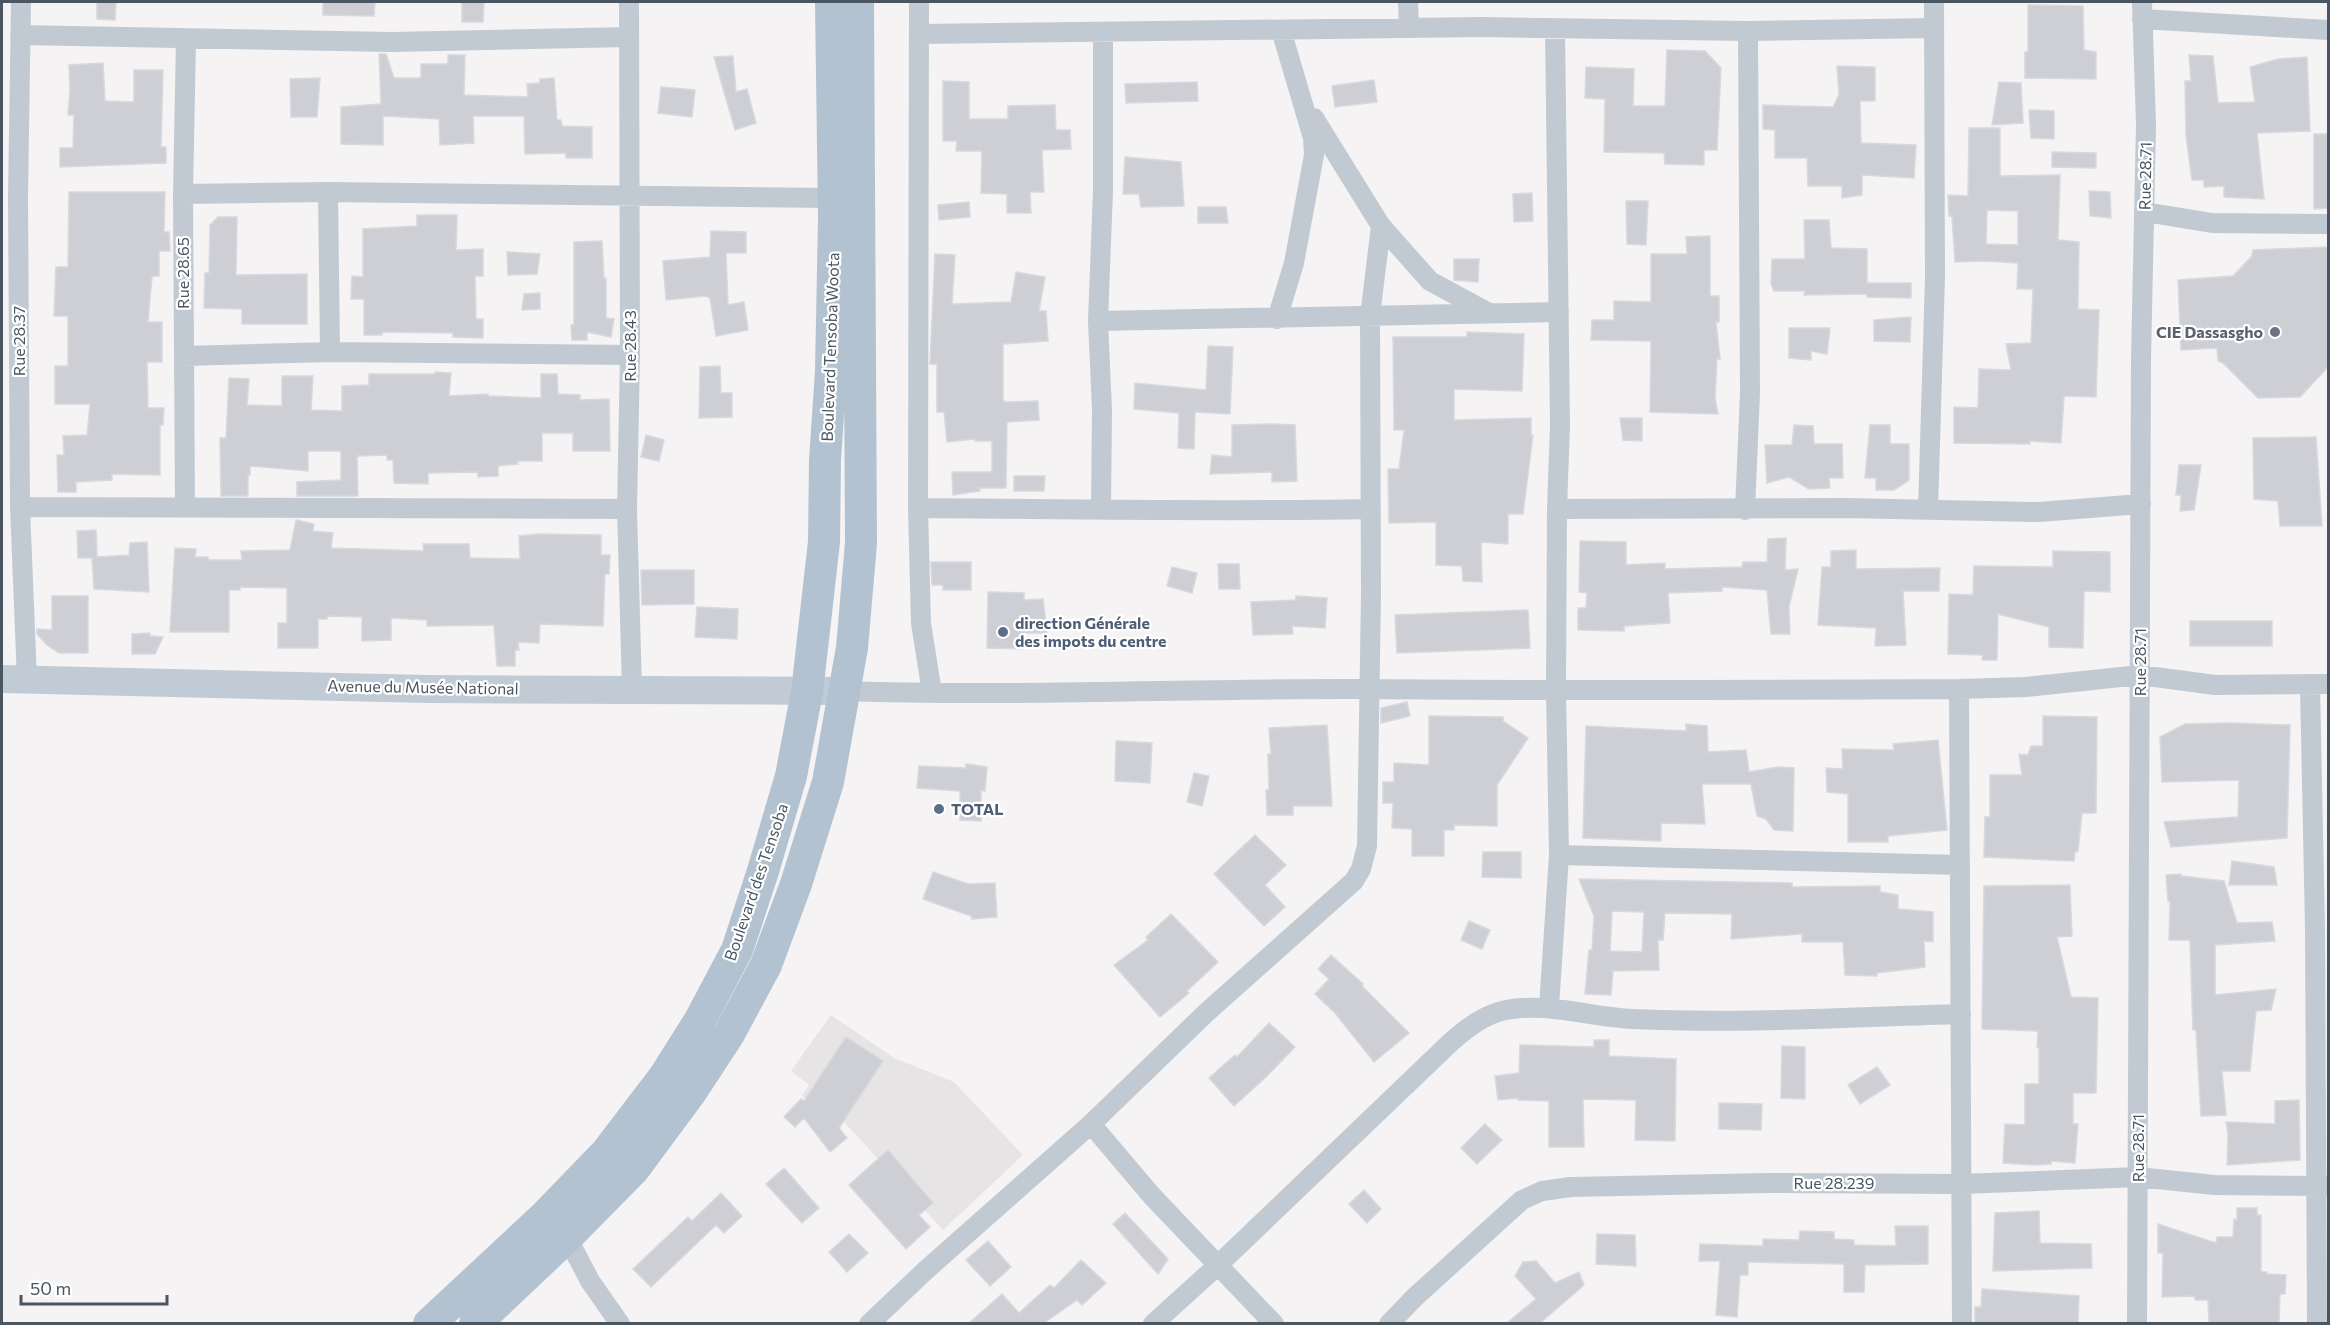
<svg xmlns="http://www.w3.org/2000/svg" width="2330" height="1325" font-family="Commissioner,sans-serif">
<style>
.education{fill:#e6e4e5}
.building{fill:#cdcfd5;stroke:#d7d9de;stroke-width:1.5;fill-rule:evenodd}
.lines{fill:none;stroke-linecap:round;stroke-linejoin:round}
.street{stroke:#c1cad2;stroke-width:20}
.secondary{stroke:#c1cbd6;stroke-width:28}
.primary{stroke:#b3c2d1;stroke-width:32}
.worship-dot{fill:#6b7280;stroke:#fff;stroke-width:2}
.service-dot{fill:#5c6f8a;stroke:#fff;stroke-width:2}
.labels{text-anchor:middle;stroke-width:4.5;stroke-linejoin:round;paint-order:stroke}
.street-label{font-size:16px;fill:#4a5661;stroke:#fff}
.worship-label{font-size:16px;font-weight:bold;fill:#5b616d;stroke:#fff;text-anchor:end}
.service-label{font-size:16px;font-weight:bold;fill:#4e5e75;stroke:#fff;text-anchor:start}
</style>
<rect width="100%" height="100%" fill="#f5f3f3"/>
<path class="education" d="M831,1015L894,1058L954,1082L1023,1155L943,1230L845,1123L802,1096L809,1085L791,1071Z"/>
<path class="building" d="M97,2H116L115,20L97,19Z
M323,2H375L374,16L323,15Z
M462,2H484L483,22H462Z
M2028,5L2083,6L2084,50L2096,52V79L2025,78V52H2028Z
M1667,50L1705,51L1721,68L1717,150H1704V165L1665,164L1664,153L1604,152L1605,99L1585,98L1586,67L1634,69L1633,106H1665Z
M379,54H386L394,78H421V64H448V55H465L464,95L528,97L527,84L540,83V79L554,78L557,120H561L562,126L592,127V158H566V153L525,154L524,116H473L474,143L440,145L439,119L383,116V145L341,144V107L381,104Z
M2189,55L2213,56L2218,103L2255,102L2250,67L2278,59L2307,57L2310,131L2257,133L2264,199L2224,197V186L2204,187V180H2192L2186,136L2185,81H2191Z
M733,56L736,92L747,89L756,123L735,130L714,57Z
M103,63L105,101L134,102V70H163L161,147H166V163L60,167V148H73L74,115H68L70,89L69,65Z
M1837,66L1875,67V101H1860L1861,143L1916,145L1914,178L1862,175V195L1842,198V186H1808L1807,158H1775V130L1763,129V105L1833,107L1839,95Z
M320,78L317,117H291L290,79Z
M1374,80L1377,102L1335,107L1332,86Z
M943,81L969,82V119H1008V106L1055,105L1056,130H1070L1071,149L1042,150L1044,192H1030L1031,213H1007V194L981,193L982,151H956L957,141H943Z
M1197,82L1198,101L1126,103L1125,84Z
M1999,82L2021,83L2023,123L1992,125Z
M661,87L695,90L692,117L658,113Z
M2029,110L2054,111V139L2031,138Z
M1969,128H2000V176L2060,175L2058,240L2079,242L2078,309L2099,310L2096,397L2064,396L2061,443L2030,441V444L1954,443V407L1978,408L1979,369L2011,370L2006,344L2031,343L2033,289H2017L2018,263L1983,261L1955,262L1952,216H1949L1948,195L1968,196ZM1987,210L2018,211V245L1986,244Z
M2314,134H2328V208L2314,209Z
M2052,152L2096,153V168L2052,167Z
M1125,157L1181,162L1184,206L1141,207L1139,194H1123Z
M2089,191L2110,192L2111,218L2090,216Z
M69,192H165L164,232H169L170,251H159V276H152L148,322H162V362H147L148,408H164L163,425H160V475L112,474V480L76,482V492H58L57,455H64L63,436L87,435L90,404H55V366H68V316H54L56,267H68Z
M1532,193L1533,221L1514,222L1513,194Z
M1626,201H1648L1646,245L1627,244Z
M969,202L970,217L939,220L938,205Z
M1198,207H1226L1228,223H1198Z
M417,215H457L456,250L483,249V276H475L476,319H483V338L453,337V333L382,332V335H364V299H351L352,276L363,277V229L417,226Z
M218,217H237L236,275L307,274V324H242V309L204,308L205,273H209L210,225Z
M1804,220H1829L1831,248L1867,249V283H1911V298L1867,297V294L1804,295L1805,291H1774L1771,284L1772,259H1805Z
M711,231L746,232V253H726L728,305L744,302L748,330L716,336L710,298L706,296L666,300L663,261L710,257Z
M1710,236V296H1719V322H1716L1720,359L1717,358L1715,398L1718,414L1650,412L1651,341L1591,340L1592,320H1614V301L1651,302V254H1687L1686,237Z
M602,241L604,278H606V318L614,319L611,337L587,332V340H572L571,325H574V242Z
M2328,247V367L2300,397L2258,398L2223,363L2218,361L2217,348L2181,350L2178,280L2233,276L2252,256L2253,250Z
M507,252L540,254L537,274L508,275Z
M935,254L955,255L952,304L1011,302L1016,272L1045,277L1039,311H1046L1048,341L1003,344V399L1005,402L1038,401L1039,420L1007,422L1006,488H979L980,491L953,495L952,472H992V441H975V439L947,442L944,412H937V364H930Z
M1454,259H1479L1478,282L1454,280Z
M540,293V309L522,310L524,294Z
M1911,317L1910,342L1874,341V320Z
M1789,328H1830L1827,354L1811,351V360L1789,358Z
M1467,332L1524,334L1522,391L1454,389V420L1531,418V435H1533L1523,514H1508V544L1481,542L1482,582L1463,581L1462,566L1436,565V522L1389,523L1388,469H1399L1404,430H1394L1393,337H1467Z
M1208,346L1233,347L1230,414L1195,412L1194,449L1178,448L1179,413L1134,409L1135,383L1206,390Z
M720,366L721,393H732V417L699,418L700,367Z
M435,372L451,373L449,396L488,394V396L541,398V374H557L558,394L580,395V400L609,399L610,451H573V433H542V461H517L518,464L498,466V476L478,477V472L428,473V484L394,483L393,460H387V455L357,456L358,496H297V482L341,480V451H308V471L250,466V475H248V496H221L220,438H226L229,378L249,379L247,405L282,406V376H313L311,410L342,411V386L369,385V374H435Z
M1620,418H1642V441L1623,440Z
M1271,424L1295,425L1297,481L1272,482V472L1210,474L1212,455L1232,457V425Z
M1794,425L1813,426L1814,444H1842L1843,478H1829L1830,488L1809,489L1789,477L1767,483L1765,445H1792Z
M1870,425H1890V444H1909V480L1894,490H1876V478H1865Z
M646,435L664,440L659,461L641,457Z
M2316,437L2322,526H2280L2278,501L2254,499L2253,438Z
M2179,465H2201L2194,510L2180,511L2181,495H2176Z
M1014,476H1045L1044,491H1014Z
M296,520L314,524L313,531L333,533L331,548L424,551L423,544H469L470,558L520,559L519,536L539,534L601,535V555H610L609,574H605L603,626L540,624L539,643L518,642L519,650H515V666H497L494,625L427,626V620L391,618V640L362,641V617L327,616V619H318V648H278V623H287V588L240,587V590H229V632H170L175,548L196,549L195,557H208V560H242L241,551L290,550Z
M96,530L97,557L129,555L130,543L147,542L149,592L94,589L92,558H78L77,531Z
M1786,538L1785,570L1798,569L1789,606L1790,634H1771L1767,590L1722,587V591L1668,593L1670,623L1624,626V631L1578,630V608H1586L1587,593L1579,592L1580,541L1626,542V565L1665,563V569L1742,567L1743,562H1767L1768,539Z
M1856,550V569L1940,568L1939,591H1903L1906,645L1875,646L1876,628L1818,625L1822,567H1831V551Z
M2053,551L2110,552V592L2084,591L2083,648L2049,647V627L1998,614L1997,660H1982L1983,655L1948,654L1949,594L1973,595L1974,566L2053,567Z
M931,562H971V590H943V585H932Z
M1218,564H1239L1240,589H1219Z
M1172,567L1197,573L1192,593L1167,586Z
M641,570H694V604L642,605Z
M988,592L1024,593V600L1043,599L1047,633H1023V649L987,648Z
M52,596H88V653H59L47,645L37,634V629L52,630Z
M1296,596L1327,598L1325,628L1292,626L1293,634L1253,635L1251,602L1296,600Z
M697,607L738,609L737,639L695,637Z
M1528,610L1530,648L1397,653L1395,615Z
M2190,621H2272V646H2190Z
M150,633V636L163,637L155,654H132V634Z
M1407,702L1410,716L1381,723V708Z
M1429,716L1503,717V721L1528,738L1497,785V826L1454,825V830H1444V856H1412V829L1392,828L1393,803H1383V782H1394V763L1429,765Z
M2043,716L2097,717L2096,813H2082L2078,851L2075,852L2074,861L1984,857L1985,817H1990V775H2022L2019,754L2028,755L2031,746H2043Z
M2230,723L2290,725L2287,838L2171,847L2164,822L2238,817L2239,780L2162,782L2160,737L2185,724Z
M1686,724L1707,726L1708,752L1746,750L1749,772L1778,767L1794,768L1793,831L1774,830L1766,819L1757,816L1751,784H1702L1705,824L1661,823V841L1583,838L1586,726L1686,731Z
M1327,725L1332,806H1293V815H1267L1266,790H1269L1268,754H1271L1269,728Z
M1938,740L1947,830L1888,836V842H1848V794L1827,792L1826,768L1843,769L1842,749L1894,750L1893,744Z
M1116,741L1152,743L1150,783L1115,781Z
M966,764L987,767L985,791L981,790V821L960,820V791L917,788L919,766L966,768Z
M1194,773L1209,776L1202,806L1187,802Z
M1255,835L1286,865L1265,885L1285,907L1264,926L1214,874Z
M1483,852H1521V878L1482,877Z
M2232,861L2274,867L2277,885H2229Z
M933,872L968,884L995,883L997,917L972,919L971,916L923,899Z
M2181,874V876L2224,881L2237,923L2272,922L2275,941L2215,945V995L2276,989L2271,1010L2256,1011L2250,1071H2222L2226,1115L2201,1116L2196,1030H2193L2190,940H2169L2170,901H2168L2166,875Z
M1579,879L1792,883V887L1880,886V892L1898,895V909L1933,912V942L1924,941L1925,967L1877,973V976L1845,975L1843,942H1802V934L1731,939L1732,914L1665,913L1663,940H1658L1659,970L1613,971L1611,995L1585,994L1589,950H1592L1594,916ZM1612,911L1644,912L1642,952L1610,951Z
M2070,885L2072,936L2057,937L2071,997L2098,998L2096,1093H2073V1124H2078L2075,1163L2051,1161V1164L2034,1165L2003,1163L2005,1124L2025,1125V1084H2039V1048L2037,1047L2038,1031L1982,1029L1984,886Z
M1171,914L1218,962L1187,991L1189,993L1160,1017L1114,965L1148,940L1146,937Z
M1469,921L1490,930L1482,949L1461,940Z
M1331,955L1363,984L1362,986L1409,1033L1374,1062L1335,1013L1315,994L1329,979L1318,969Z
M1269,1023L1295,1047L1265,1078L1234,1106L1209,1078L1235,1055L1237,1057Z
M846,1037L883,1061L839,1128L847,1138L830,1152L804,1118L795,1127L784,1117L801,1099L804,1101Z
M1594,1040H1609V1056L1676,1059L1675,1141L1635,1140L1636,1100L1583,1099L1584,1147H1549V1101L1518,1100V1098L1498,1100L1495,1076L1519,1073L1520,1045L1594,1047Z
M1782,1046L1805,1047V1099L1781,1098Z
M1877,1067L1890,1085L1860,1104L1848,1085Z
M2299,1100L2300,1160L2227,1165L2228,1134L2226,1122L2275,1124V1101Z
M1719,1103L1762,1104L1761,1130L1719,1129Z
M1485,1124L1502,1140L1477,1164L1461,1148Z
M888,1150L933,1203L919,1215L930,1227L906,1249L849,1185Z
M784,1168L819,1208L802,1223L766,1184Z
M1364,1190L1381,1209L1367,1223L1349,1204Z
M721,1193L742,1216L724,1233L716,1225L651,1287L633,1269L688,1217L692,1221Z
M2237,1208H2257V1215H2261V1272H2267V1274L2286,1275L2285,1294H2280L2279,1323H2209L2208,1300H2195V1296L2162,1297L2163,1253H2158V1224L2216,1243L2217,1237H2233L2234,1219L2237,1220Z
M2039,1211L2040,1243L2091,1244L2092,1268L1993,1271L1995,1213Z
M1125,1213L1168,1259L1158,1274L1113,1224Z
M1895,1226H1928V1264L1865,1265L1864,1292H1844V1264L1748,1262V1275H1740L1737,1317L1716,1315L1720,1261H1699L1700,1244L1763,1246V1239L1799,1240L1800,1231L1834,1232V1239L1854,1240V1245L1896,1246Z
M849,1234L868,1253L847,1272L829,1252Z
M1597,1234L1635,1235L1636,1266L1596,1264Z
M988,1241L1011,1267L990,1286L966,1260Z
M1081,1260L1106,1283L1082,1305L1077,1300L1044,1323H969L1002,1294L1019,1313L1050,1285L1054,1288Z
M1536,1261L1555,1283L1579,1272L1584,1285L1540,1323H1507L1536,1299L1515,1276L1523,1262Z
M1982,1289L2079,1296L2078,1323H1975V1307H1981Z"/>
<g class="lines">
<path class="street" d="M21,2L18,198L20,507L27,680
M629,2L630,355L627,509L632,690
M919,2L918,508C1068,509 1219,512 1369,509
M1408,2L1409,28
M2142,19L2328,30
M919,34L1482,27L1748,31L1933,28
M20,35L392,42L629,37
M1314,118L1381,226L1430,281L1489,313
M328,192L330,352
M183,194L328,192L833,198
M2145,212L2212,223L2328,224
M1277,319L1294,263L1314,155L1313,138L1281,30
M1098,321L1559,312
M184,356L330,352L630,355
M20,507L627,509
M185,507L183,194L186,39
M918,508L921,623L932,693
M1101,508L1102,410L1098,321L1103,191V32
M1557,509L1845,508L2039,512L2141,504
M1745,510L1750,393L1748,31
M1928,510L1935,277L1934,2
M2310,685L2315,929L2317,1324
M1959,689L1962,1324
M844,691C1019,697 1195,688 1371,689C1567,691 1763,690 1959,689L2026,687L2140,675L2215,685L2328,684
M1559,855L1960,865
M1549,1007L1559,855L1556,690L1557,509L1560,426L1555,28
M1091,1124L1152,1196L1274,1324
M567,1237L590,1281L620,1324
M869,1324L926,1270L1091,1124L1207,1012L1354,881L1361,869L1367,846L1371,594L1370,316L1381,226
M1153,1324L1217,1266L1451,1042C1467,1028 1485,1014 1506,1010C1551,1002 1589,1017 1633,1019C1742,1024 1852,1017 1961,1014
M1389,1324L1415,1297L1522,1200L1542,1191L1571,1187L1768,1183L1962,1184L2138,1177L2214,1185L2328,1186
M2137,1324L2141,360L2146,124L2142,2"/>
<path class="secondary" d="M2,679L428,689L844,691"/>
<path class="primary" d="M429,1324L546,1215L606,1153L664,1077L700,1020L737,950L763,871L791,776L807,692L824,542L825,460L831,371L834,218L831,2
M475,1324L567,1237L634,1169L691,1092L729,1034L766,965L796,884L828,782L852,648L861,543L858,2"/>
</g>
<circle class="worship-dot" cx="2275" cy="332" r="6"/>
<g class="service-dot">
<circle cx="1003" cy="632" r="6"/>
<circle cx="939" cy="809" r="6"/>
</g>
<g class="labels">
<g class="street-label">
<text transform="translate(2145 176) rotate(-89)" y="6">Rue 28.71</text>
<text transform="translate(183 273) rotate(-90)" y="6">Rue 28.65</text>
<text transform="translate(19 341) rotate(-90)" y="6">Rue 28.37</text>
<text transform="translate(630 346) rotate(-90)" y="6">Rue 28.43</text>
<text transform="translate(830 347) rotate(-88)" y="6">Boulevard Tensoba Woota</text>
<text transform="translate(2140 662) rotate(-90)" y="6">Rue 28.71</text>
<text transform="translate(423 687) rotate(1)" y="6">Avenue du Musée National</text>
<text transform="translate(756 882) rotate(-71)" y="6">Boulevard des Tensoba</text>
<text transform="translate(2138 1148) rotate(-90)" y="6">Rue 28.71</text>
<text x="1834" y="1189">Rue 28.239</text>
</g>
<g class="worship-label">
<text x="2263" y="338">CIE Dassasgho</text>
</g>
<g class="service-label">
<text x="1015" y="629">direction Générale<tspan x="1015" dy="18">des impots du centre</tspan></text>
<text x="951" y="815">TOTAL</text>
</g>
</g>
<rect width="2330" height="1325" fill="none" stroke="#4a5661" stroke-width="6"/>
<path d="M21 1295v9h146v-9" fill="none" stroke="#4a5661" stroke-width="3"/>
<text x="30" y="1295" font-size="18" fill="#4a5661" stroke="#ffffff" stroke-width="4.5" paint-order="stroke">50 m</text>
</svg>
